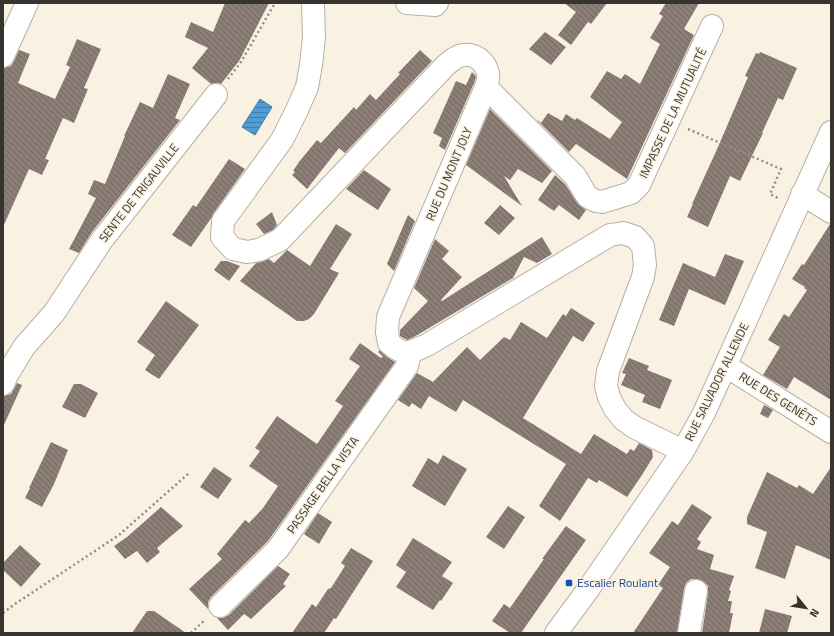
<svg xmlns="http://www.w3.org/2000/svg" width="834" height="636" font-family="'Titillium Web',sans-serif">
<style>
.water{fill:url(#water-rules);stroke:#497da2}
.building{fill:url(#building-back-hatch)}
.lines{fill:none;stroke-linecap:round;stroke-linejoin:round}
.minor-casing{stroke:#b7b0a2;stroke-width:24}
.path{stroke:#928d83;stroke-width:2.5;stroke-dasharray:2 3;stroke-linecap:butt}
.minor{stroke:#fff;stroke-width:22}
.transit-dot{fill:#1a4fb4;stroke:#f9f2e3;stroke-width:1.5}
.labels{text-anchor:middle;stroke-width:3;stroke-linejoin:round;paint-order:stroke}
.street-label{font-size:12px;fill:#37342f;stroke:#f9f2e3}
.transit-label{font-size:12px;fill:#164399;stroke:#f9f2e3;text-anchor:start}
</style>
<defs>
<pattern id="water-rules" width="6" height="5" patternUnits="userSpaceOnUse"><rect width="6" height="5" fill="#519cd3"/><path d="M0 2.5h6" fill="none" stroke="#4480ac"/></pattern>
<pattern id="building-back-hatch" width="6" height="6" patternUnits="userSpaceOnUse"><rect width="6" height="6" fill="#8c7d77"/><path d="M-1 5l2 2M0 0l6 6M5-1l2 2" fill="none" stroke="#736762"/></pattern>
</defs>
<rect width="100%" height="100%" fill="#f9f2e3"/>
<path class="water" d="M260,99L272,107L255,135L242,127Z"/>
<path class="building" d="M225,3H269L239,61L221,84L217,83L211,84L192,68L208,48L185,37L191,22L213,32Z
M564,3H607L591,24L588,22L571,45L558,35L576,12Z
M666,3H699L684,29L694,35L627,179L576,144L569,152L538,121V120L541,123L548,113L562,121L566,114L575,120L577,118L610,139L622,122L590,97L607,71L621,79L625,74L640,84L660,44L650,38L663,16L659,14Z
M545,32L566,47L551,65L529,49Z
M77,39L101,49L84,88L88,89L74,123L63,118L45,159L49,160L42,175L29,169L3,227V68L11,66L14,61L19,50L30,54L18,83L55,99L70,67L66,65Z
M420,50L432,61L345,153L339,148L307,189L292,175L295,172L293,171L299,162L317,140L321,143L354,107L356,110L370,94L376,100L400,74L398,73Z
M760,52L797,68L783,100L778,98L762,133H763L740,181L730,176L708,227L687,217L693,204H692L718,147L748,77L745,76L756,53L759,54Z
M472,72L475,75L476,77L474,83L445,150L439,146L442,138L433,133L456,81L466,85Z
M168,74L190,84L175,118L180,120L92,232L79,253L69,249L96,198L88,194L94,180L105,184L125,136H124L140,102L153,108Z
M490,109L552,171L542,183L518,169L510,180L504,176L522,206L466,165Z
M229,159L245,169L213,214L212,217L191,247L172,235L193,205L196,207Z
M364,170L391,189L378,210L346,189Z
M555,175L565,184L578,204L586,210L579,220L559,205L554,211L538,200Z
M500,205L515,218L499,235L484,223Z
M272,212L277,225L273,230L264,234L256,224Z
M408,215L415,221L394,271L387,264Z
M336,224L352,234L330,269L339,273L314,314L309,319L304,321H297L240,281L256,263L261,262L269,259L274,263L287,250L310,266Z
M830,224H831V400L794,377L787,389L763,375L780,347L768,340L784,314L789,317L807,290L804,288L805,287L792,279L802,264L804,265Z
M542,237L552,254L537,263L524,257L513,278L414,337L407,340L400,336V330L428,301L414,288L435,239L449,251L442,259L462,277L441,300L442,301Z
M725,254L744,261L725,305L689,289L674,326L659,320L683,263L715,277Z
M221,261H227L240,266L229,281L214,270Z
M166,301L199,325L159,379L145,370L155,355L137,342Z
M571,308L595,323L583,342L573,336L523,418L581,454L594,434L627,454L630,449L634,451L639,443L652,450L653,457L642,475L627,497L599,480L597,483L588,478L560,521L539,506L566,464L463,400L456,412L429,396L421,409L412,403L409,407L398,400L417,373L433,382L467,347L480,360L504,337L510,340L521,322L547,338L563,314L566,316Z
M360,343L381,358L383,356H382L378,352L380,350L387,357L395,362L268,541L211,597L208,602V609L189,589L222,559L217,554L245,520L249,523L263,508L278,486L249,466L260,451L255,448L277,416L317,444L343,406L335,401L360,366L349,359Z
M629,358L649,366L647,370L672,380L660,409L642,402L645,395L621,385L626,374L622,373Z
M17,383L22,385L3,427V396L11,394L14,389Z
M74,384H81L98,393L85,418L62,407Z
M764,405L773,410L768,418L760,414Z
M51,442L68,450L54,484L42,507L25,498L30,488H29Z
M443,455L467,469L445,506L412,486L428,458L438,464Z
M214,467L232,479L218,499L200,487Z
M831,467V560L796,545L785,579L755,568L767,532L747,524V517L767,472L797,488L799,485L813,494Z
M692,504L712,517L697,539L701,542L697,549L714,555L710,569L734,576L729,590L731,591L728,601H732L730,613H733L729,633H702L708,593V586L704,582L698,579H691L686,583L684,589L677,633H633L663,588L658,585L670,567L649,553L672,521L678,525Z
M508,506L525,517L504,549L486,537Z
M161,507L183,526L157,548L160,552L147,563L137,551L125,559L114,546L127,537Z
M318,513L332,522L319,544L304,534Z
M566,526L586,540L521,633H510L492,621L504,604L510,608L544,559H542Z
M413,538L452,562L442,576L453,583L441,601L440,600L433,610L396,587L406,572L396,565Z
M20,545L41,564L21,587L3,570V563Z
M351,548L373,561L336,619L334,618L324,633H292L312,604L316,607L328,589L331,588L345,566L341,563Z
M278,566L290,574L283,584L286,586L251,619L244,614L228,630L217,618H223L229,615Z
M765,609L792,616L787,633H759Z
M147,611H154L186,633H132Z"/>
<g class="lines">
<defs>
<path id="minor" d="M313,3L314,37L311,65L307,87L297,110L282,140L223,221L222,237L233,249L247,252L259,250L280,240L446,65C451,61 456,56 463,55C475,53 486,62 488,74C489,78 487,83 486,87L388,317L387,332L389,343C405,357 409,353 427,345L610,235L623,233L635,237L643,246L645,265L643,277L608,371L606,386L609,397L615,409L624,420L634,427L683,451
M407,3L435,5L437,3
M3,56L27,3
M486,87L575,176L585,193L588,197L596,201L602,202L631,193L639,185L712,26
M802,194L831,212
M726,366L831,432
M3,384L7,375L24,347L54,313L102,240L216,95
M220,606L278,549L407,366L410,353
M556,633L587,591L683,451L704,413L831,132
M689,633L696,591"/>
</defs>
<use href="#minor" class="minor-casing"/>
<path class="path" d="M228,79L241,62L275,3
M688,129L781,169L770,194L778,198
M3,613L15,604L119,535L188,474
M191,633L205,620"/>
<use href="#minor" class="minor"/>
</g>
<rect class="transit-dot" x="565" y="579" width="8" height="8" rx="2"/>
<g class="labels">
<g class="street-label">
<text transform="translate(673 113) rotate(-65)" y="4">IMPASSE DE LA MUTUALITÉ</text>
<text transform="translate(449 174) rotate(-67)" y="4">RUE DU MONT JOLY</text>
<text transform="translate(139 193) rotate(-52)" y="4">SENTE DE TRIGAUVILLE</text>
<text transform="translate(717 382) rotate(-64)" y="4">RUE SALVADOR ALLENDE</text>
<text transform="translate(778 399) rotate(32)" y="4">RUE DES GENÊTS</text>
<text transform="translate(323 485) rotate(-55)" y="4">PASSAGE BELLA VISTA</text>
</g>
<g class="transit-label">
<text x="577" y="587">Escalier Roulant</text>
</g>
</g>
<rect width="834" height="636" fill="none" stroke="#37342f" stroke-width="8"/>
<g transform="translate(806 608) rotate(120)" stroke="#f9f2e3" stroke-width="3" paint-order="stroke">
<path d="M0-3L7 15L0 10L-7 15Z" fill="#37342f"/>
<text y="-6" font-size="11" font-weight="bold" text-anchor="middle" fill="#37342f">N</text>
</g>
</svg>
